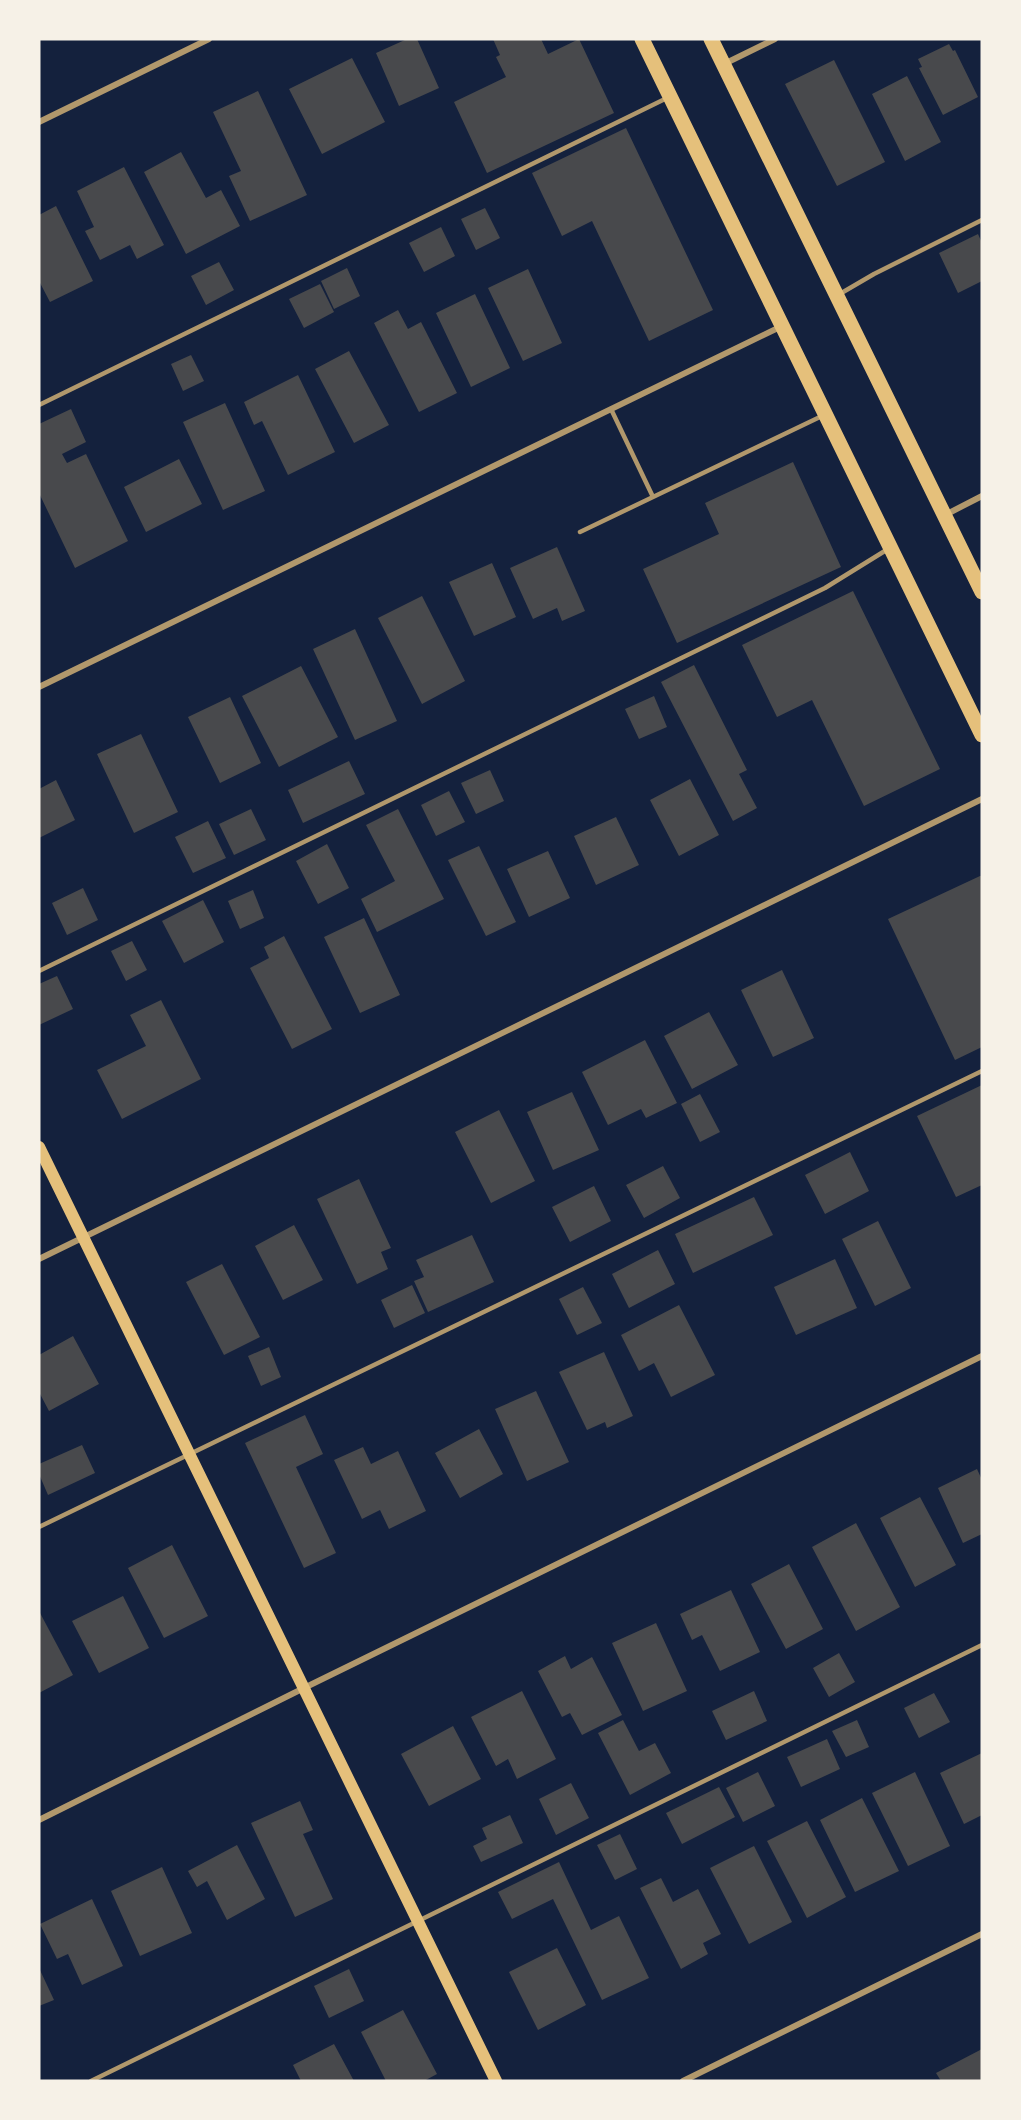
<svg xmlns="http://www.w3.org/2000/svg" width="1021" height="2120" font-family="Mulish,sans-serif">
<style>
.building{fill:#48494c}
.lines{fill:none;stroke-linecap:round;stroke-linejoin:round}
.service{stroke:#b1986c;stroke-width:4.5}
.minor{stroke:#b1986c;stroke-width:6}
.secondary{stroke:#e5c07b;stroke-width:12}
.primary{stroke:#e5c07b;stroke-width:15}
</style>
<rect width="100%" height="100%" fill="#14213d"/>
<path class="building" d="M407,39H417L439,88L399,106L376,53Z
M493,39H541L548,54L579,39L614,113L487,173L454,102L506,77L496,57L500,55Z
M949,44L953,51L955,50L978,97L943,115L919,68L922,67L918,59Z
M352,58L385,122L322,154L289,89Z
M834,60L885,162L837,186L785,84Z
M907,76L941,142L905,161L872,94Z
M258,91L307,195L250,221L229,176L241,171L213,112Z
M626,128L713,310L649,341L592,221L562,236L532,173Z
M181,152L206,198L221,190L240,226L186,254L144,172Z
M124,167L164,245L137,259L130,245L100,260L85,231L94,227L77,191Z
M56,206L93,281L50,302L39,281V215Z
M485,208L500,238L476,250L461,219Z
M441,227L455,256L424,272L409,243Z
M978,234L982,243V281L958,293L939,253Z
M219,262L234,290L206,305L191,276Z
M347,268L360,296L334,309L321,281Z
M528,269L562,343L523,361L488,288Z
M320,284L334,312L304,328L289,299Z
M475,294L510,368L471,387L436,313Z
M398,310L408,329L421,322L457,393L419,412L374,323Z
M349,351L389,425L354,443L315,369Z
M191,355L204,381L183,391L171,364Z
M298,375L335,452L288,475L262,421L254,425L244,402Z
M225,403L265,491L223,510L183,422Z
M71,409L86,442L62,454L67,463L86,454L128,541L75,568L39,493V424Z
M179,459L202,504L146,532L124,487Z
M793,462L841,567L677,643L643,569L719,534L705,503Z
M557,547L585,611L562,621L557,608L533,619L510,568Z
M492,563L516,617L474,636L449,582Z
M853,591L940,769L864,806L812,700L777,717L742,645Z
M422,596L465,681L422,704L378,618Z
M355,629L397,721L355,740L313,649Z
M694,665L747,770L739,774L757,808L733,821L661,682Z
M301,666L338,737L279,767L242,696Z
M654,696L667,727L639,739L625,709Z
M230,697L261,763L220,783L188,717Z
M141,734L178,812L134,833L97,754Z
M349,761L365,794L303,823L288,790Z
M490,770L504,801L476,814L461,783Z
M690,779L719,835L679,856L650,800Z
M56,780L75,820L39,838V789Z
M449,791L465,822L436,836L421,805Z
M251,809L266,840L234,855L219,824Z
M398,809L444,899L377,932L361,899L395,881L366,825Z
M616,817L639,865L596,885L574,836Z
M208,821L226,858L193,873L175,837Z
M327,844L349,888L318,904L296,861Z
M479,846L516,922L486,936L448,860Z
M548,851L570,898L529,917L507,869Z
M980,876H982V1047L955,1060L888,919Z
M83,888L98,920L67,935L52,903Z
M253,890L264,918L240,929L228,901Z
M203,900L224,942L184,963L162,921Z
M364,918L400,995L360,1013L324,937Z
M284,936L332,1029L292,1049L250,968L269,958L264,947Z
M132,941L147,970L126,981L111,951Z
M782,970L814,1038L773,1057L741,990Z
M57,976L73,1009L39,1025V984Z
M161,1000L201,1079L122,1119L97,1070L146,1046L130,1015Z
M709,1012L738,1065L692,1089L664,1036Z
M645,1040L677,1103L646,1118L641,1109L608,1125L582,1072Z
M982,1085V1185L956,1197L917,1116Z
M572,1092L599,1150L553,1170L527,1112Z
M700,1094L720,1132L700,1142L681,1104Z
M499,1110L535,1181L491,1203L455,1132Z
M850,1152L869,1191L825,1214L805,1175Z
M663,1166L680,1198L644,1218L626,1185Z
M359,1179L391,1248L381,1252L388,1269L357,1284L317,1199Z
M594,1186L611,1221L570,1242L552,1207Z
M754,1197L773,1235L693,1273L675,1234Z
M878,1221L911,1288L875,1306L842,1239Z
M294,1225L323,1280L283,1300L255,1246Z
M472,1235L494,1282L428,1312L414,1281L424,1277L416,1260Z
M658,1250L675,1284L629,1308L612,1274Z
M835,1259L857,1308L796,1335L774,1287Z
M222,1264L260,1337L224,1355L186,1282Z
M412,1285L425,1313L394,1328L381,1300Z
M583,1287L602,1323L577,1335L559,1299Z
M679,1305L715,1375L671,1397L654,1363L639,1371L621,1335Z
M73,1336L99,1384L49,1411L39,1392V1355Z
M269,1347L281,1377L261,1386L248,1356Z
M604,1352L633,1416L607,1428L605,1422L587,1430L559,1372Z
M536,1391L569,1462L527,1481L495,1409Z
M305,1415L323,1454L296,1467L336,1553L304,1568L245,1443Z
M479,1429L503,1474L460,1498L435,1453Z
M82,1445L95,1473L48,1495L39,1474V1464Z
M363,1447L371,1464L398,1451L426,1511L389,1529L380,1510L362,1519L334,1460Z
M977,1469L982,1480V1534L963,1543L938,1488Z
M920,1497L956,1565L915,1587L880,1518Z
M856,1523L900,1607L856,1631L812,1547Z
M172,1545L208,1616L164,1638L128,1568Z
M789,1564L823,1629L786,1649L751,1584Z
M731,1590L760,1652L720,1671L702,1635L692,1640L680,1614Z
M123,1596L149,1648L99,1673L72,1621Z
M39,1611L73,1675L39,1693Z
M656,1623L687,1691L643,1711L612,1643Z
M839,1653L855,1682L829,1697L813,1668Z
M565,1656L571,1669L592,1657L622,1715L582,1735L570,1713L562,1717L538,1671Z
M522,1691L556,1759L517,1779L508,1759L496,1766L471,1717Z
M754,1691L767,1721L726,1740L712,1711Z
M934,1693L950,1722L919,1738L904,1708Z
M623,1720L639,1751L655,1743L671,1773L630,1795L598,1733Z
M857,1720L869,1747L846,1757L832,1731Z
M453,1726L481,1779L429,1806L401,1754Z
M827,1739L840,1769L801,1787L787,1757Z
M982,1753V1815L964,1824L940,1773Z
M758,1772L775,1806L743,1822L726,1788Z
M915,1772L950,1846L908,1866L872,1793Z
M571,1783L589,1818L556,1835L539,1799Z
M719,1787L735,1817L682,1844L666,1813Z
M862,1798L899,1871L855,1892L820,1820Z
M300,1801L313,1830L303,1834L333,1899L295,1917L251,1823Z
M510,1815L523,1843L481,1862L473,1846L487,1839L482,1828Z
M807,1821L846,1897L807,1918L767,1841Z
M620,1834L637,1869L615,1880L597,1845Z
M237,1845L265,1899L227,1920L207,1881L197,1887L188,1871Z
M754,1846L792,1922L749,1944L710,1868Z
M559,1862L591,1930L619,1916L649,1978L602,2000L553,1899L512,1919L498,1892Z
M162,1867L192,1933L140,1956L111,1891Z
M661,1878L673,1902L698,1889L721,1934L703,1943L708,1954L681,1969L640,1888Z
M92,1899L123,1966L82,1985L68,1954L57,1959L40,1924Z
M557,1948L586,2005L538,2030L509,1972Z
M39,1968L54,2000L39,2006Z
M349,1969L364,2001L329,2018L314,1986Z
M403,2010L437,2074L424,2081H386L361,2032Z
M334,2044L354,2081H301L293,2065Z
M982,2049V2081H941L936,2073Z"/>
<g class="lines">
<path class="service" d="M838,295L874,274L982,220
M39,405L667,98
M611,409L653,497L822,416
M580,532L653,497
M39,971L825,588L888,549
M39,1527L982,1071
M91,2081L982,1645"/>
<path class="minor" d="M724,64L775,39
M39,122L209,39
M945,515L982,496
M39,687L780,327
M39,1259L982,799
M39,1820L304,1688L982,1356
M683,2081L982,1934"/>
<path class="secondary" d="M39,1147L496,2081"/>
<path class="primary" d="M642,39L982,735
M711,39L982,592"/>
</g>
<rect width="1021" height="2120" fill="none" stroke="#f6f1e7" stroke-width="81"/>
</svg>
